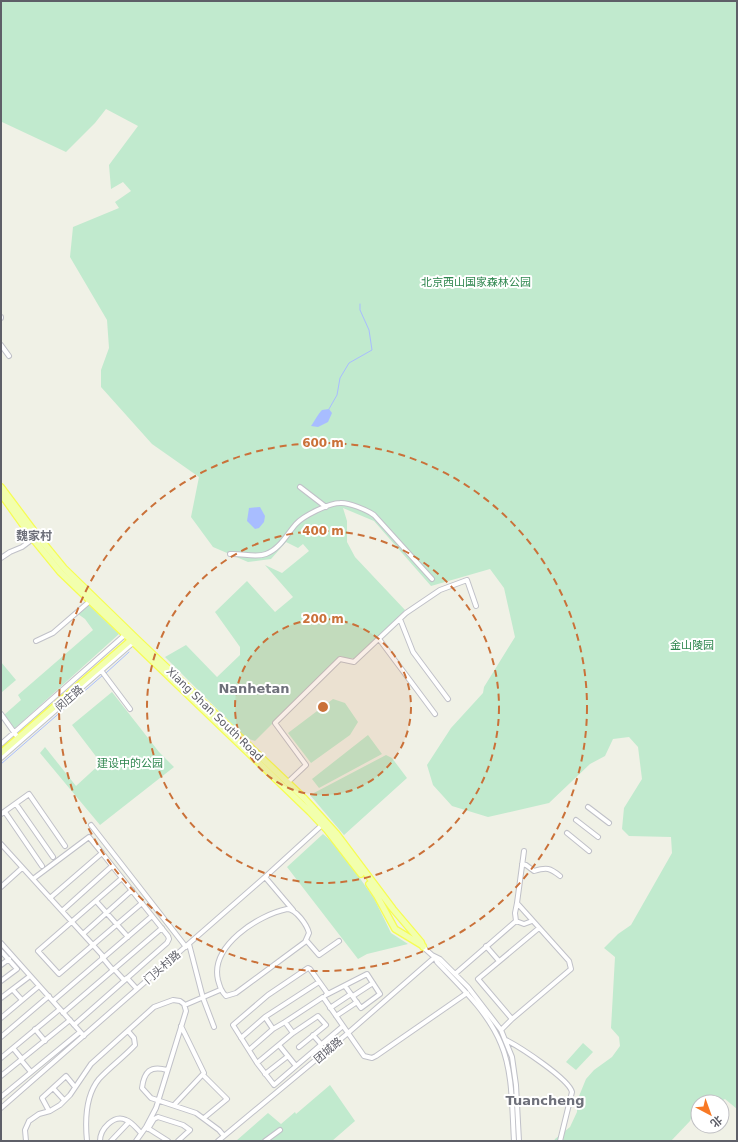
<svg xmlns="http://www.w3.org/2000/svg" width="738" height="1142" font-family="'DejaVu Sans','Noto Sans SC',sans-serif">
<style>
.green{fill:#c1eace}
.water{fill:#a8bdff}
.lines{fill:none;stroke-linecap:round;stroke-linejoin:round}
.stream{stroke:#a8bdff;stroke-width:1}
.minor-casing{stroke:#c0c1c8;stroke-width:6}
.major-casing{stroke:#f6fd53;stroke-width:8}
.minor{stroke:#fff;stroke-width:4}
.major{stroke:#f2ffad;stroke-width:5.5}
.ring{fill:none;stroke:#ca7139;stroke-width:2;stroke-dasharray:7 5}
.labels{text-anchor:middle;stroke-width:4;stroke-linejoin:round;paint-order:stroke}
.park-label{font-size:11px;fill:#2e864e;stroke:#fff}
.street-label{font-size:11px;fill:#5e5f68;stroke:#fff}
.neighbourhood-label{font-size:12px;font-weight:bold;fill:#6e707a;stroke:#fff}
.quarter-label{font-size:13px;font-weight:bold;fill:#6e707a;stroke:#fff}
.centre{fill:#ca7139;stroke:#fff;stroke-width:2}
.ring-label{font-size:12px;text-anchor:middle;font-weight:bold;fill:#ca7139;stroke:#fff;stroke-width:4;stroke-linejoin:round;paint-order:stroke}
</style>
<rect width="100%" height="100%" fill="#f0f1e6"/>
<path class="green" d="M1,1H737V1109L725,1099L719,1102L718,1097H711L704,1102H698V1108L694,1111L690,1121L671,1141H554L555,1139L570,1127L577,1112V1101L586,1079L594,1070L612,1057L620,1046L619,1037L611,1028L615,957L604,948L618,934L631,925L672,853L671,837L629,836L622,829L624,808L642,779L638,747L629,737L613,739L605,756L590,764L549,803L488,817L452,806L433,785L427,765L451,728L483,693L484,687L515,637L504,588L490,569L431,586L374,521L343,508L347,521V542L355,557L405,610L358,657L350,659L340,656L255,741L246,738L165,657L186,645L217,677L240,655V647L215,612L247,581L275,612L293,597L265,565L282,573L309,551L303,544L298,548L286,542L271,559L248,562L213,547L191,517L199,477L152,444L101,387V370L109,348L107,320L70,257L73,227L119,208L115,202L131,191L123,182L111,189L109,165L138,126L106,109L95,123L66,152L2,122L1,123Z
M89,605L119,634L14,729L4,715L21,700L18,695L93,630L85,619L78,614Z
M1,662L16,680L2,692L1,691Z
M112,692L159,752L174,767L100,825L40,753L45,747L76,786L101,763L72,725Z
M333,699L345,703L358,722L350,735L311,763L288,733Z
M368,735L382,754L319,788L312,779Z
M386,755L392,758L407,778L344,835L310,795Z
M323,834L336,845L374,898L391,933L408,944L367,954L358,959L287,867Z
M583,1043L593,1052L576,1070L566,1062Z
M330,1085L355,1121L332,1141H236L268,1113L281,1124L295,1112L296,1114Z"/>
<path class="water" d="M329,409L332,413L328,422L318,427L311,426C315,421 317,415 322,410Z
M260,507L265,516L264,522L259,528L255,529L247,521L249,508Z"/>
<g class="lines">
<path class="stream" d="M329,409L337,395L340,378L349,363L372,350L369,330L360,310V304
M106,673L129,652
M1,764L103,675"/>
<defs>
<path id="minor" d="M1,318V317
M1,345L9,356
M300,487L326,507
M230,554C242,553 255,558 266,554C280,549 287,534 296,524C303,516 329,503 340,503C348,502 367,510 374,515L432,579
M1,558L10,552L22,547L34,538
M400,619L413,652L448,699
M379,639L435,714
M36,641L53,633L90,601
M100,669L130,709
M1,714L16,735
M1,744L127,633
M1,758L135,641
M287,783L306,765L275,723L340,659L354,662L406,613L440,590L467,580L476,606
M16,804L53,857
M588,807L609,823
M5,812L42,866
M1,814L29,794L65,846
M576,820L598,837
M91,825L186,947
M567,833L589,851
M1,844L102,955V957L112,969H114L124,980L127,978L137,989
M522,864L526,865L534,871C547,867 550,868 560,876
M265,877L293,910
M122,878L38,951L59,974L142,903
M33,879L89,837L102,853
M1,887L22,868
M50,898L102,853L168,936L169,939L167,943L74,1025
M96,901L128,937
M517,903L515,913L516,921L524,924L532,921
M287,909C296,909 307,925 309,933L305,942L236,993L226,996C221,991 220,987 218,980C210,946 258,915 287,909Z
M62,911L112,866
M83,934L132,890
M306,940L319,955L339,941
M1,943L84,1036
M189,944L203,998L214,1027
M486,946L499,961
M423,947L432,955L440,959L468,987L501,1030L512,1057L516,1085L519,1141
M1,951L17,969L1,981
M435,957L437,962C460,986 488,1012 501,1044C513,1072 512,1110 514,1141
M1,965L9,959
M455,974L516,921
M13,990L22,1000
M326,995L367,974L380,994L361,1008L345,986
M353,996L373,983
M1,998L30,976
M53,1001L152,916
M185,1005L220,990
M330,1008L351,994
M63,1013L162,928
M336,1016L357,1002
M265,1017L273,1029
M1,1018L39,986
M512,1019L478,979L539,928
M35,1029L45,1041
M501,1030L512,1019L571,969L569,961L517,903L524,851
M313,1035L321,1044
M1,1037L49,996
M241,1038L265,1017L319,982
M506,1040C520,1047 569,1079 572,1092L560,1141
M279,1045L296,1066L274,1085L257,1063L293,1033
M299,1047L326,1025L318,1016L293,1033L285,1022L323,997L364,1056L372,1058L376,1056L467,993
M13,1048L22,1059
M249,1050L273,1029L285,1022
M1,1058L60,1009
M21,1060L31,1072
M257,1063L233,1025L268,995L308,968L310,969L328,994
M296,1066L343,1026
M167,1070C150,1065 144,1072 142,1088L151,1098L196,1113L219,1130L224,1136
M265,1074L288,1056
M203,1075L227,1099L204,1118
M1,1076L70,1020
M53,1088L64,1100
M1,1097L80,1032
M174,1105L204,1073L181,1026
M1,1108L265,877L322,825
M49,1111L42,1098L66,1076L75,1087
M146,1127L168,1141
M148,1129L154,1119L158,1117L183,1125L190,1130L178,1141
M26,1141L25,1130L29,1121L39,1114L50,1111L60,1105L70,1095L91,1064L154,1007L173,1000L180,1001L184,1004L186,1011L156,1108L146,1127L136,1141
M87,1141C85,1121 85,1096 99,1079C110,1067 124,1057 135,1045L134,1038L128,1031
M100,1141C100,1129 114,1114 126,1120C132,1122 137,1129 141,1133
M111,1141L129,1122
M218,1141L348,1033L435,957
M265,1141L280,1130"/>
<path id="major" d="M1,487L37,535L64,568L137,639L305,799L336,833L393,909L421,942L423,947
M1,494L33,539L60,572L310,812L327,830L361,874
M1,753L132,639
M369,884L377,896L395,929L423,946"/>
</defs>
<use href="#minor" class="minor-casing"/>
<use href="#major" class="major-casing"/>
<use href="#minor" class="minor"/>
<use href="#major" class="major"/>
</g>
<circle cx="323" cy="707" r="88" fill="#ca7139" fill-opacity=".12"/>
<g class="ring">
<circle cx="323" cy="707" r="88"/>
<circle cx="323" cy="707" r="176"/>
<circle cx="323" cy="707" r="264"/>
</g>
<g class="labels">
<g class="park-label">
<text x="476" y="286">北京西山国家森林公园</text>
<text x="692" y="649">金山陵园</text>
<text x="130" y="767">建设中的公园</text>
</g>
<g class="street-label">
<text transform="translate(69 698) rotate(-41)" y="4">闵庄路</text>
<text transform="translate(215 714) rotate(44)" y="4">Xiang Shan South Road</text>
<text transform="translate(162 967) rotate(-41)" y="4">门头村路</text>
<text transform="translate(328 1050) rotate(-40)" y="4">团城路</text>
</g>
<g class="neighbourhood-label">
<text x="34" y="540">魏家村</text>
</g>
<g class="quarter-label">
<text x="254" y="693">Nanhetan</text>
<text x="545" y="1105">Tuancheng</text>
</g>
</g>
<circle cx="323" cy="707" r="6" class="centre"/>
<g class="ring-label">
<text x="323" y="447">600 m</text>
<text x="323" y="535">400 m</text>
<text x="323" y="623">200 m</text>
</g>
<rect width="738" height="1142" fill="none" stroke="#5e5f68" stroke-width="4"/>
<g transform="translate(710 1114) rotate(139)"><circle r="19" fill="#ffffff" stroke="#bfbfc3"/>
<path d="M0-3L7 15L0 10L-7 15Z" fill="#f87925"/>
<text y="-6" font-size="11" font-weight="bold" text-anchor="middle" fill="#5e5f68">北</text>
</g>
</svg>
